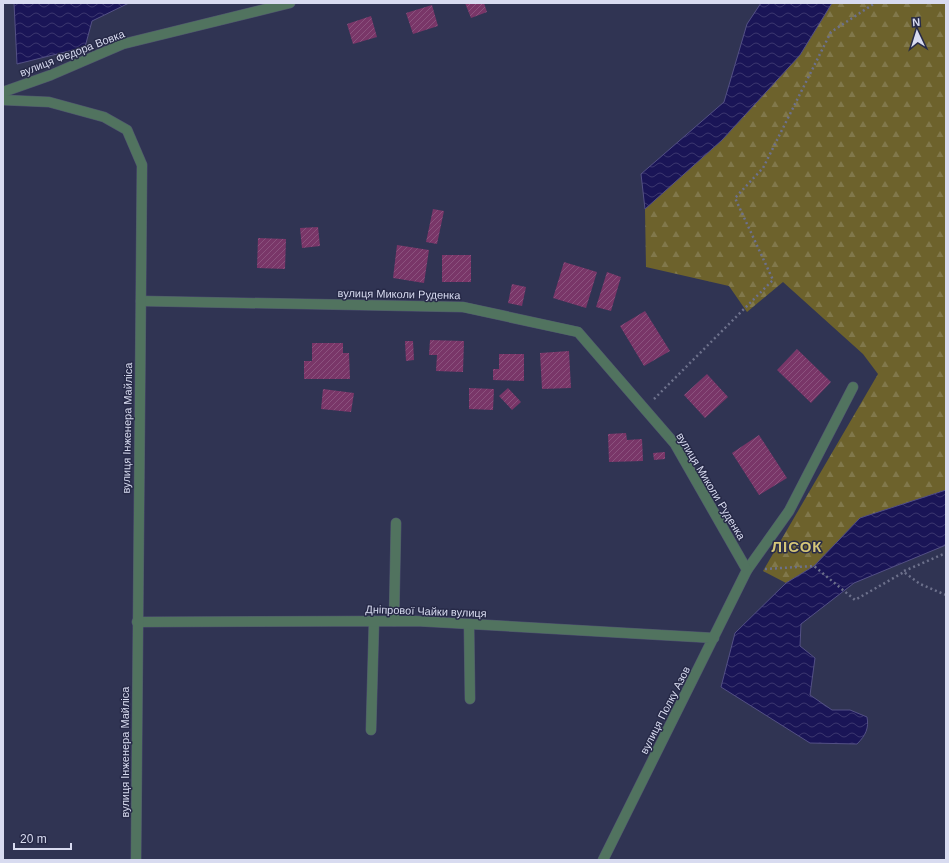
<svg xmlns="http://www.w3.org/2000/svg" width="949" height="863" font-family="Arial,sans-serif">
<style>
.forest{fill:url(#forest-firs)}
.water{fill:url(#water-waves);stroke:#535085}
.building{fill:url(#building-hatch)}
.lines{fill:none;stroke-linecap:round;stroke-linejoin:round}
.service-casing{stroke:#4e526f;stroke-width:11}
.minor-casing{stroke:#4e526f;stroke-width:11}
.tertiary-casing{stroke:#4e526f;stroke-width:11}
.path{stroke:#6d718c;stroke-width:2.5;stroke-dasharray:2 3;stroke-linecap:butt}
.service{stroke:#51735f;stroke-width:10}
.minor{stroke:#51735f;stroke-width:10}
.tertiary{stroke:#51735f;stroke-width:10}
.labels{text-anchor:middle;stroke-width:3;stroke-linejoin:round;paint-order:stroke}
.street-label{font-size:11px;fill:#d8dbf0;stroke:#272a48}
.district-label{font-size:15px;font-weight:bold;letter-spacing:1px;fill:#d5c678;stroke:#272a48}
</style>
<defs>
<pattern id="forest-firs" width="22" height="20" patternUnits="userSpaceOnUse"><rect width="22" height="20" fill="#6d622c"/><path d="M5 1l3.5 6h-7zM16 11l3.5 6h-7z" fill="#81784b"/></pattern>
<pattern id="water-waves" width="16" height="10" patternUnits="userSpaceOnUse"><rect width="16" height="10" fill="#1a1557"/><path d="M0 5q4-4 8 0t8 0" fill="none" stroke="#3b366f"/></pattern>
<pattern id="building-hatch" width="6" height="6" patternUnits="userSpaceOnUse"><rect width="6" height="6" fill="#793668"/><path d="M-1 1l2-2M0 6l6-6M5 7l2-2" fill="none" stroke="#8b527e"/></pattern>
</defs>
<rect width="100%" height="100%" fill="#303453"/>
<path class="forest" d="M832,3H946V490L860,518L814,566L786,583L763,571L878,374L863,354L783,282L747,312L729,286L646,267L645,209L722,140L800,55Z"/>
<path class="water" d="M14,3H129L92,21L85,47L17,64Z
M761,3H832L800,55L722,140L645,209L641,174L724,102L747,24Z
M946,490V545L854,583L801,624L800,646L815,658L810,695L832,710H850L867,717C869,728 866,735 857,744L810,743L721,687L735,633L786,583L814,566L860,518Z"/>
<path class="building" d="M465,3H484L487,12L471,18Z
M432,5L438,26L413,34L406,13Z
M371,16L377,37L353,44L347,24Z
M433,209L444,211L437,244L426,242Z
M318,227L320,246L302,248L300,228Z
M258,238L286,239L285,269L257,268Z
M397,245L429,250L424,283L393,278Z
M442,255H471V282H442Z
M564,262L597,272L586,308L553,298Z
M607,272L621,277L611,311L596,307Z
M512,284L526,287L522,306L508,303Z
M645,311L670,351L644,366L620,326Z
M430,340L464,341L463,372L436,371L437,355H429Z
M405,341H413L414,360L406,361Z
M312,343H343V353H349L350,379H304V361H312Z
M797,349L831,382L811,403L777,370Z
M569,351L571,388L542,389L540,353Z
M499,354H524V381L493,380V369H499Z
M707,374L728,397L705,418L684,395Z
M469,388L494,389L493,410L469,409Z
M508,388L521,402L512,410L499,396Z
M323,389L354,393L351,412L321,409Z
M626,433L627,440L642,439L643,461L609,462L608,434Z
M759,435L787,478L759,495L732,453Z
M665,452V459L654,460L653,453Z"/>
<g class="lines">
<defs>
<path id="service" d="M747,570L789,511L853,387
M394,621L396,523
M469,624L470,699
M371,730L374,621"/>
<path id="minor" d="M3,92L51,75L123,44L290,3
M141,301L463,307L578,332L675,444L747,570L603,860
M137,622L416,621L714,638"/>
<path id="tertiary" d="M3,100L49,102L104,117L127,130L142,165L136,860"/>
</defs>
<use href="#service" class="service-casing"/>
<use href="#minor" class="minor-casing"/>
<use href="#tertiary" class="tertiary-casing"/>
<path class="path" d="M654,399L773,280L735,198L763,168L831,32L875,3
M765,569L814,566L855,600L904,572L920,584L946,595
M904,571L946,553"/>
<use href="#service" class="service"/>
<use href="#minor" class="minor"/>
<use href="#tertiary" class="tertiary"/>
</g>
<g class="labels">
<g class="street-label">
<text transform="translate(72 53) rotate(-21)" y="4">вулиця Федора Вовка</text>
<text transform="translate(399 294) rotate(1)" y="4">вулиця Миколи Руденка</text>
<text transform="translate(127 428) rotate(-89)" y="4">вулиця Інженера Майліса</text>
<text transform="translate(711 486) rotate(59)" y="4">вулиця Миколи Руденка</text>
<text transform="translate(426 611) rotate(2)" y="4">Дніпрової Чайки вулиця</text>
<text transform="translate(665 710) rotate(-63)" y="4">вулиця Полку Азов</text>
<text transform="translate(125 752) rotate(-90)" y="4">вулиця Інженера Майліса</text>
</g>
<g class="district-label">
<text x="797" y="552">ЛІСОК</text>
</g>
</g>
<rect width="949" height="863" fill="none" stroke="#d8dbf0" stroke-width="8"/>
<g transform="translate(917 32) rotate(356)" stroke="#272a48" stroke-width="3" paint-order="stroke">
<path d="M0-3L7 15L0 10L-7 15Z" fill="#d8dbf0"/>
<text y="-6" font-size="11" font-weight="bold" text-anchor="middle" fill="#d8dbf0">N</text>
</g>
<path d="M14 843v6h57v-6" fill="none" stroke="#d8dbf0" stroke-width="2"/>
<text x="20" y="843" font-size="12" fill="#d8dbf0" stroke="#272a48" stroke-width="3" paint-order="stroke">20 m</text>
</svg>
